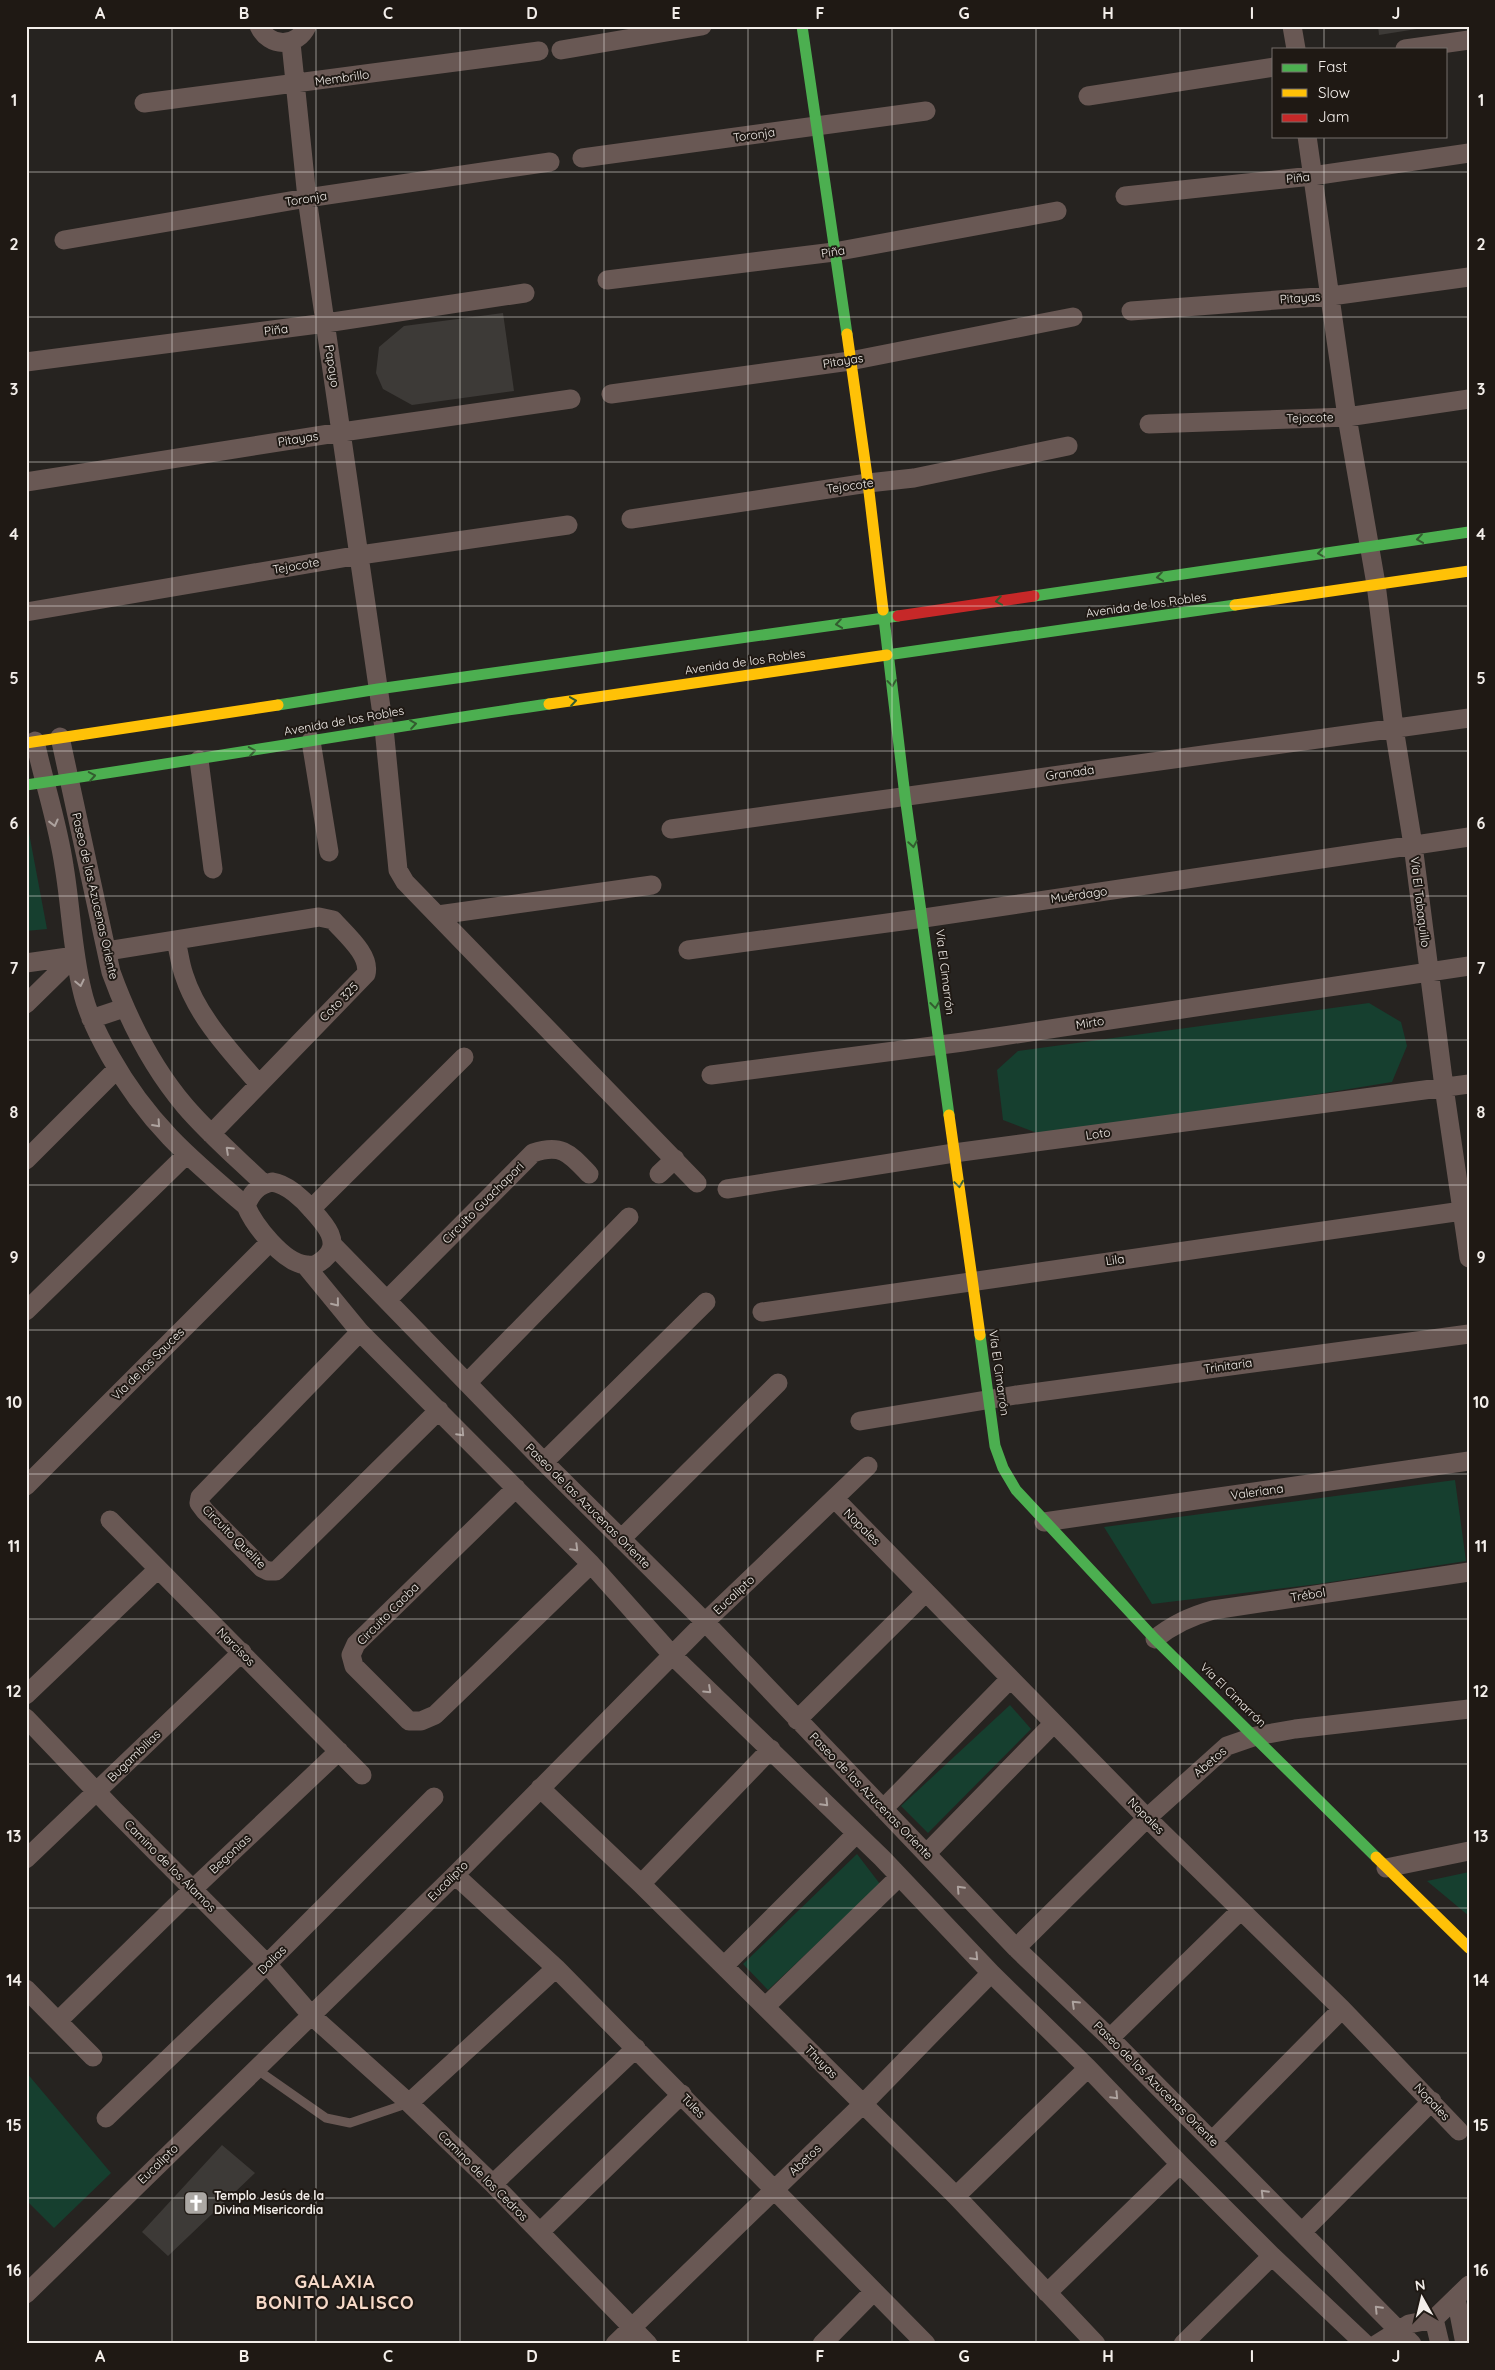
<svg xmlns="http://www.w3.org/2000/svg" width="1495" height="2370" font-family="Quicksand,sans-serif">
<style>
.green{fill:#163f2f}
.building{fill:#3d3a37}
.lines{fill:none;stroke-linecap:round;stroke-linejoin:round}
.lane{stroke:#695854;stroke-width:9}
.street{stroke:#695854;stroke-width:19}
.fast{stroke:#4caf50;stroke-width:11}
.slow{stroke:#ffc107;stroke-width:11}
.jam{stroke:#c62828;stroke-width:11}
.oneway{stroke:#335c2f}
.oneway2{stroke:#aea39f}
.grid{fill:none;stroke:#f3eeea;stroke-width:1;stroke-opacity:0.55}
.labels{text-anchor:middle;stroke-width:4;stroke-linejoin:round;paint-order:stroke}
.street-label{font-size:12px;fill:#f3eeea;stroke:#1f1914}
.poi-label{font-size:12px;font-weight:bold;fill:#f3eeea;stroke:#1f1914;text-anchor:start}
.district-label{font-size:18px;font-weight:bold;letter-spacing:1px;fill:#f6d9c8;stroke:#1f1914}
.neatline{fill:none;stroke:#f3eeea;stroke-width:2}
.grid-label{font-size:16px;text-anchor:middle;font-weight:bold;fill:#f3eeea}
</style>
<rect width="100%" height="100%" fill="#262320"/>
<path class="green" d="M26,817L47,929L26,931Z
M1369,1003L1401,1022L1407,1046L1392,1082L1215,1111L1037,1133L1003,1120L997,1070L1018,1051Z
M1455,1480L1466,1561L1318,1584L1152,1604L1104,1527Z
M1010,1705L1031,1729L928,1833L901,1806Z
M857,1854L880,1884L768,1990L743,1964Z
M1469,1872V1916L1427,1881Z
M26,2072L111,2173L54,2228L26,2200Z"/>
<path class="building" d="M1378,26H1429V27L1379,35Z
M503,313L514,391L412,405L383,389L376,373L379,347L404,326Z
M222,2145L255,2173L168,2256L142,2232Z"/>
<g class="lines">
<path class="lane" d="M256,2069L326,2118L350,2123L409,2103"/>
<path class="street" d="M259,26C269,48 297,48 307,26
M1292,26L1296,49
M291,43L307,198L384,728L398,870L405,882L697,1183
M1405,49L1469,40
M561,50L702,26
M1088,96L1274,67
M144,103L539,51
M1307,136L1347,417L1376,584L1394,728L1413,845L1444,1087L1469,1258
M582,158L926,111
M1125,196L1312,176L1469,153
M64,240L307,198L550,162
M607,280L834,252L1057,211
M1131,311L1331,296L1469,277
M26,362L326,323L525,293
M611,394L850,361L1073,317
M1149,424L1347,417L1469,399
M26,482L342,432L571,399
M631,519L868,483L914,478L1068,446
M26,612L360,555L568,525
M60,737L111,972C128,1019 152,1067 185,1106C209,1134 237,1158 264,1184
M35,741C44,783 58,824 64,866C71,907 72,949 82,990C87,1013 98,1035 110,1056C147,1122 188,1157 246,1206
M311,741L329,852
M199,760L213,869
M671,829L1469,718
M438,915L652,885
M176,941C179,952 180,964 184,975C197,1016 230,1051 258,1083
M688,950L924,918L1469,837
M107,951L319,917L333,920C345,934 371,955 366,974L211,1134
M26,963L75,956
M26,1004L75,956
M91,1019L124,1008
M711,1075L963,1042L1469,966
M26,1160L117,1069
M659,1174L675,1159
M272,1182C287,1184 303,1199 312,1210C324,1223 343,1243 324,1259C319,1263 315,1266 307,1265C284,1264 254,1225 246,1206C251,1193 258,1185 272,1182Z
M727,1189L954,1153L1469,1084
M311,1209L464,1057
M333,1245L544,1462L705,1622L1016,1948L1110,2038L1412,2344
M305,1265L360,1332L591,1564L673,1656L882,1858L991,1973L1088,2068L1180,2164L1272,2256L1365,2344
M387,1300L533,1153C562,1143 570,1154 589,1174
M26,1311L186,1155
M762,1312L1469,1210
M360,1332L200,1497L199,1503L205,1511L262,1568L268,1571H276L439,1410
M467,1383L629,1217
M860,1421L1016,1395L1469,1334
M544,1462L706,1302
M26,1486L270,1242
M516,1488L356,1644L351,1655L354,1666L409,1721H421L435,1715L591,1564
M835,1499L1147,1818L1342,2009L1459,2131
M110,1520L362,1775
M1044,1522L1469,1461
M621,1539L778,1383
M1155,1639C1173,1624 1191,1616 1213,1610L1469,1572
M26,1695L158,1569
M26,1718L114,1810L267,1964L312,2016L409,2103L493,2184L648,2344
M797,1720L926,1592
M540,1788L641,1884L956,2196L1096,2344
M883,1809L1010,1679
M927,1853L1054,1723
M26,1859L242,1652
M1386,1868L1469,1851
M455,1875L556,1968L926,2344
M641,1884L771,1749
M1016,1948L1147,1818L1227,1746L1256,1736L1295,1729L1469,1709
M724,1966L856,1834
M26,1989L93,2057
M765,2007L899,1877
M58,2021L193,1889L339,1751
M1110,2038L1241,1910
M409,2103L556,1968
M106,2118L267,1964L434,1797
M1212,2141L1342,2009
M493,2184L636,2048
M956,2196L1088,2068
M1303,2231L1432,2101
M540,2232L682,2094
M1047,2293L1180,2164
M26,2294L455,1875L705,1622L868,1466
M1456,2298L1465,2344
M1434,2319L1440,2344
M615,2344L863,2104L991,1973
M822,2344L874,2291
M1183,2344L1272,2256
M1377,2344L1409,2324L1434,2319L1469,2285"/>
<path class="fast" d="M802,26L847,334
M1034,596L1469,532
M883,610L905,796L949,1115
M887,655L1235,605
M278,705L378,689L898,616
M26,785C201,760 375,729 549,704
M980,1335L995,1446L1003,1468L1016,1490L1155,1639L1376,1857"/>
<path class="slow" d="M847,334L868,483L883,610
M1235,605L1469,571
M549,704L887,655
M26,743L278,705
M949,1115L980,1335
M1376,1857L1469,1948"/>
<path class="jam" d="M898,616L1034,596"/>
</g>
<defs><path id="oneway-chevron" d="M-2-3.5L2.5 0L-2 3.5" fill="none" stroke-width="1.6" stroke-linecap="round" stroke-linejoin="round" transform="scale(1.25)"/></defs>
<g class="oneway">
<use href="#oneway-chevron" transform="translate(1420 539) rotate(172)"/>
<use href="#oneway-chevron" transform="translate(1321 553) rotate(172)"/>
<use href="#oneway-chevron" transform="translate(1160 577) rotate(172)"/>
<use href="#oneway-chevron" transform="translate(999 601) rotate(171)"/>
<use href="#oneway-chevron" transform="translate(839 624) rotate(172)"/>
<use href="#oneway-chevron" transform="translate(892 683) rotate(84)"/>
<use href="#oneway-chevron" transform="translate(573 701) rotate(-8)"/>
<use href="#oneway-chevron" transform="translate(413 724) rotate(-8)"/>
<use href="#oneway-chevron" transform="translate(252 751) rotate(-9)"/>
<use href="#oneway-chevron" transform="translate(92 776) rotate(-10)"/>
<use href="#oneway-chevron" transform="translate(913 844) rotate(81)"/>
<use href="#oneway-chevron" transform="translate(935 1005) rotate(83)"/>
<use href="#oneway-chevron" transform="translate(959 1184) rotate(82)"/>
</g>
<g class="oneway2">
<use href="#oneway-chevron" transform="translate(54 823) rotate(76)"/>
<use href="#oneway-chevron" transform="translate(80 983) rotate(78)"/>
<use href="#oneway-chevron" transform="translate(157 1124) rotate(48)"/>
<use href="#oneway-chevron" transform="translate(229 1150) rotate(-137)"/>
<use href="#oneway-chevron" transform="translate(336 1303) rotate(51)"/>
<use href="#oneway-chevron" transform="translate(461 1433) rotate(46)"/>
<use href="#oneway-chevron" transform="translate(575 1548) rotate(45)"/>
<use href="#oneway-chevron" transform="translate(708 1690) rotate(43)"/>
<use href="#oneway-chevron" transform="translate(825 1803) rotate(45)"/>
<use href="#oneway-chevron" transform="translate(960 1889) rotate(-133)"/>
<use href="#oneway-chevron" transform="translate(975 1957) rotate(46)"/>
<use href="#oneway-chevron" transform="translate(1075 2004) rotate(-136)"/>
<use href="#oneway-chevron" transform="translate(1115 2096) rotate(46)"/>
<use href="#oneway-chevron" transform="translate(1264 2193) rotate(-135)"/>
<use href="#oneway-chevron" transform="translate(1378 2309) rotate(-134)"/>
</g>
<path class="grid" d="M172,26V2344M316,26V2344M460,26V2344M604,26V2344M748,26V2344M892,26V2344M1036,26V2344M1180,26V2344M1324,26V49M1324,136V2344M26,172H1469M26,317H1469M26,462H1469M26,606H1469M26,751H1469M26,896H1469M26,1040H1469M26,1185H1469M26,1330H1469M26,1474H1469M26,1619H1469M26,1764H1469M26,1908H1469M26,2053H1469M26,2198H1469"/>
<defs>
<symbol id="church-square" viewBox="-11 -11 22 22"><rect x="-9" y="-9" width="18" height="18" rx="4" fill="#aba7a3" stroke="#1f1914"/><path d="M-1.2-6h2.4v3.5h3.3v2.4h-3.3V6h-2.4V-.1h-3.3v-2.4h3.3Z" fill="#fff"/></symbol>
</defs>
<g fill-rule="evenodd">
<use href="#church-square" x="182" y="2189" width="28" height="28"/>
</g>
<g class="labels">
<g class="street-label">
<text transform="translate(342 78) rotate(-8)" y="4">Membrillo</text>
<text transform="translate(754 135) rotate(-8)" y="4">Toronja</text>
<text transform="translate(1298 178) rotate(-6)" y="4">Piña</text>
<text transform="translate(306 199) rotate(-9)" y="4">Toronja</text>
<text transform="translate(833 252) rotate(-9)" y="4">Piña</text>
<text transform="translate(1300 298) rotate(-4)" y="4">Pitayas</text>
<text transform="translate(276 330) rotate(-7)" y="4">Piña</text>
<text transform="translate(843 361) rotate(-9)" y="4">Pitayas</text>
<text transform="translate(332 366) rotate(81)" y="4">Papayo</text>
<text transform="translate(1310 418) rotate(-2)" y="4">Tejocote</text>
<text transform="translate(298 439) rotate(-9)" y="4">Pitayas</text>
<text transform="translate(850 486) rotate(-8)" y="4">Tejocote</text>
<text transform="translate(296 566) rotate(-10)" y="4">Tejocote</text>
<text transform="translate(1146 605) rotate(-8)" y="4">Avenida de los Robles</text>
<text transform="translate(745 662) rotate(-8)" y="4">Avenida de los Robles</text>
<text transform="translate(344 721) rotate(-10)" y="4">Avenida de los Robles</text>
<text transform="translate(1070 773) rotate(-8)" y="4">Granada</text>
<text transform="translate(1079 895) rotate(-8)" y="4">Muérdago</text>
<text transform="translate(95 896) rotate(77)" y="4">Paseo de las Azucenas Oriente</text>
<text transform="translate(1420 902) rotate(83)" y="4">Vía El Tabaquillo</text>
<text transform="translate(945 972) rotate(83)" y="4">Vía El Cimarrón</text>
<text transform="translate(339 1002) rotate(-45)" y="4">Coto 325</text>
<text transform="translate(1090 1023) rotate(-9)" y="4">Mirto</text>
<text transform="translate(1098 1134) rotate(-8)" y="4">Loto</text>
<text transform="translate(483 1203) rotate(-45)" y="4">Circuito Guachapori</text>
<text transform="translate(1115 1260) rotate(-8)" y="4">Lila</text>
<text transform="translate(148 1364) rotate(-45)" y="4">Vía de los Sauces</text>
<text transform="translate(1228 1366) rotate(-8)" y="4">Trinitaria</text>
<text transform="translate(999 1373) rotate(82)" y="4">Vía El Cimarrón</text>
<text transform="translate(1257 1492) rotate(-8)" y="4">Valeriana</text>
<text transform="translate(588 1506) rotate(45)" y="4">Paseo de las Azucenas Oriente</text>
<text transform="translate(862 1527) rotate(45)" y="4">Nopales</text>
<text transform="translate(234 1537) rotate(45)" y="4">Circuito Quelite</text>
<text transform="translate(734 1595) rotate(-43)" y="4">Eucalipto</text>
<text transform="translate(1308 1595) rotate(-9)" y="4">Trébol</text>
<text transform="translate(388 1614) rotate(-45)" y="4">Circuito Caoba</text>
<text transform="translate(236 1647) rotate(45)" y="4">Narcisos</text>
<text transform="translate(1233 1695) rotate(44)" y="4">Vía El Cimarrón</text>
<text transform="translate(134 1756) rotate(-44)" y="4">Bugambilias</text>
<text transform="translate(1210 1762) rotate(-41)" y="4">Abetos</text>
<text transform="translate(871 1796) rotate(46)" y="4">Paseo de las Azucenas Oriente</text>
<text transform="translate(1146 1816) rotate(45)" y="4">Nopales</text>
<text transform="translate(230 1854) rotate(-43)" y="4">Begonias</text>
<text transform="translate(170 1866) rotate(45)" y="4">Camino de los Álamos</text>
<text transform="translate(448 1881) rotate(-45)" y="4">Eucalipto</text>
<text transform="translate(272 1960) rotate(-45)" y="4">Dalias</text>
<text transform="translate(821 2062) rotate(45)" y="4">Thuyas</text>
<text transform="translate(1156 2084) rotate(45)" y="4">Paseo de las Azucenas Oriente</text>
<text transform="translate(1432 2102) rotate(47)" y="4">Nopales</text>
<text transform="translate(693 2106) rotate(45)" y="4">Tules</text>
<text transform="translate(805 2160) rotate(-44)" y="4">Abetos</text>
<text transform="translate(158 2164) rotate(-44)" y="4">Eucalipto</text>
<text transform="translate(483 2176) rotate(45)" y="4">Camino de los Cedros</text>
</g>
<g class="poi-label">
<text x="214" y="2200">Templo Jesús de la<tspan x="214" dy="14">Divina Misericordia</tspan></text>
</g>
<g class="district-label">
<text x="335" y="2288">GALAXIA<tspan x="335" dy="21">BONITO JALISCO</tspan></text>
</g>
</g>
<rect width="1495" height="2370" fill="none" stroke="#1f1914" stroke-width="55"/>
<rect x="1272" y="48" width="175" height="90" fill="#1f1914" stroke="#746e6a"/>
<rect x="1282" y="64" width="25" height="8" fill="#4caf50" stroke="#746e6a"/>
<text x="1318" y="72" font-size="15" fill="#f3eeea">Fast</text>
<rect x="1282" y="89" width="25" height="8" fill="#ffc107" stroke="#746e6a"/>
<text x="1318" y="98" font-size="15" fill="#f3eeea">Slow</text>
<rect x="1282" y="114" width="25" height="8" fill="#c62828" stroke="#746e6a"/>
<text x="1318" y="122" font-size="15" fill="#f3eeea">Jam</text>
<g transform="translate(1422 2298) rotate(352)" stroke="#1f1914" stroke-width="4" paint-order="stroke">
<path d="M0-4L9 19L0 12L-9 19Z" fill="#f3eeea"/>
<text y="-8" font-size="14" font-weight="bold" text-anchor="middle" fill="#f3eeea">N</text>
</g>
<rect x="28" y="28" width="1440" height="2314" class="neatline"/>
<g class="grid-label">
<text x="100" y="19">A</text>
<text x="244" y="19">B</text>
<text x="388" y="19">C</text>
<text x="532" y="19">D</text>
<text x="676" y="19">E</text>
<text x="820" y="19">F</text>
<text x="964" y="19">G</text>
<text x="1108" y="19">H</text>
<text x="1252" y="19">I</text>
<text x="1396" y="19">J</text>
<text x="14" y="106">1</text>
<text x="1481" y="106">1</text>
<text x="14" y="250">2</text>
<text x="1481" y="250">2</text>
<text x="14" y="395">3</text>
<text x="1481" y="395">3</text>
<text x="14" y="540">4</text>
<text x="1481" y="540">4</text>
<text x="14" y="684">5</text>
<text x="1481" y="684">5</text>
<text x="14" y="829">6</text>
<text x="1481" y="829">6</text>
<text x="14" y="974">7</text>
<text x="1481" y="974">7</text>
<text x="14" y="1118">8</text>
<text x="1481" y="1118">8</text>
<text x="14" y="1263">9</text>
<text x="1481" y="1263">9</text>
<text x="14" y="1408">10</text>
<text x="1481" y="1408">10</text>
<text x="14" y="1552">11</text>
<text x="1481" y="1552">11</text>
<text x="14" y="1697">12</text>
<text x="1481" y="1697">12</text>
<text x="14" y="1842">13</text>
<text x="1481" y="1842">13</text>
<text x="14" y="1986">14</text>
<text x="1481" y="1986">14</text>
<text x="14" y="2131">15</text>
<text x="1481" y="2131">15</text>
<text x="14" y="2276">16</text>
<text x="1481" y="2276">16</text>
<text x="100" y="2362">A</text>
<text x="244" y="2362">B</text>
<text x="388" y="2362">C</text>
<text x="532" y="2362">D</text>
<text x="676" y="2362">E</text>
<text x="820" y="2362">F</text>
<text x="964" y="2362">G</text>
<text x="1108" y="2362">H</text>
<text x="1252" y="2362">I</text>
<text x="1396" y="2362">J</text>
</g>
</svg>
